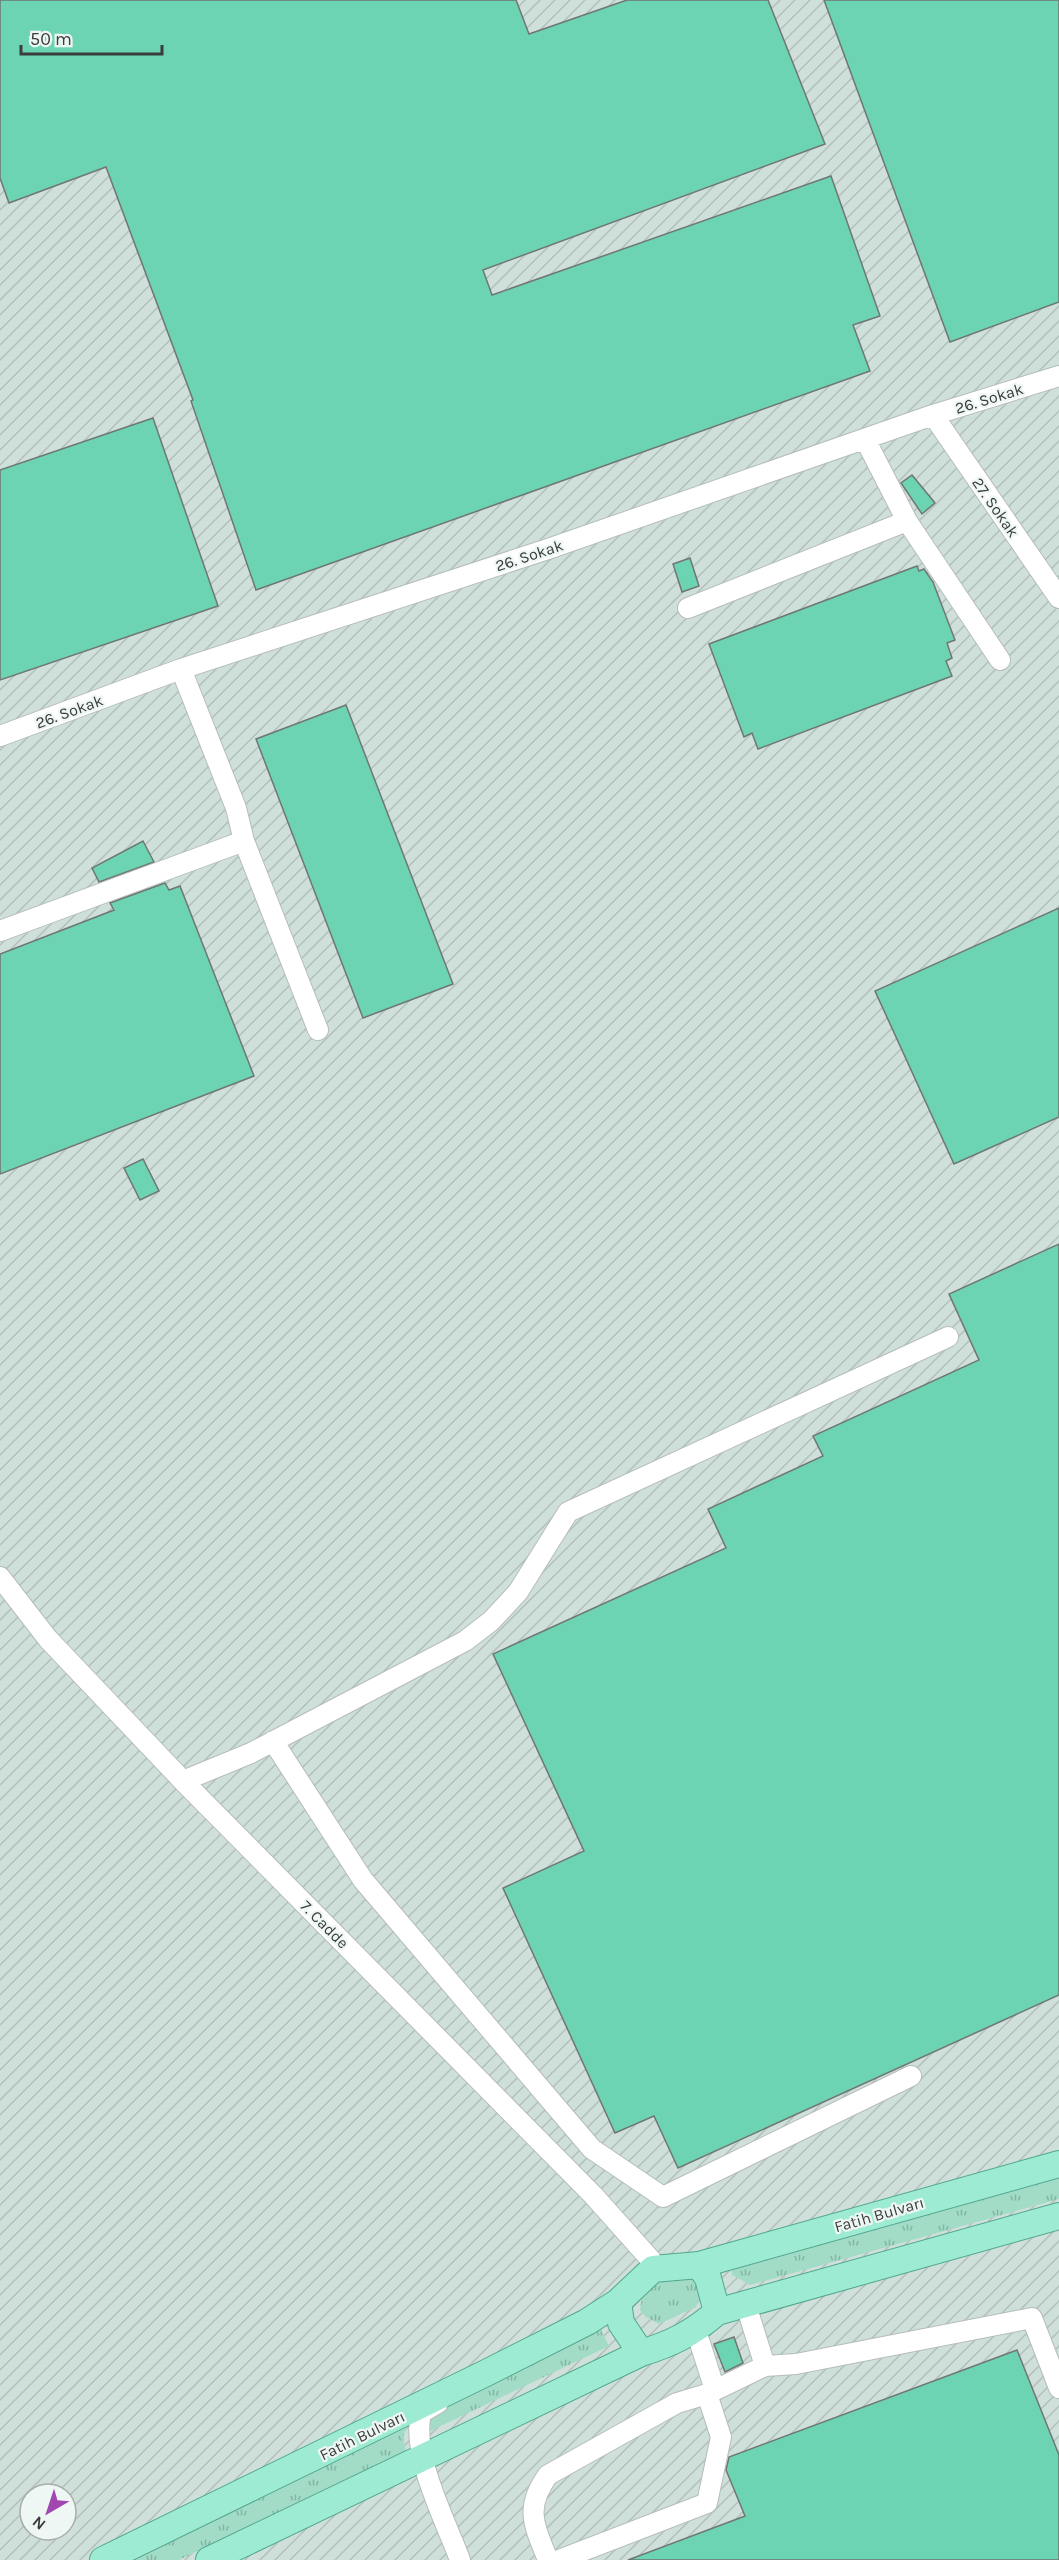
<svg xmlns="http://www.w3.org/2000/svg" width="1059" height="2560" font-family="Karla,sans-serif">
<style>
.industrial{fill:url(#industrial-furrows);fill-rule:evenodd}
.grass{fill:url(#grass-tufts)}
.building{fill:#6cd3b3;stroke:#707674;stroke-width:1.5}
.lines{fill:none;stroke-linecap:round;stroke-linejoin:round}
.minor-casing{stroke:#b5bdba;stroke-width:22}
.major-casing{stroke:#51a68d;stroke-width:28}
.minor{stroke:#fff;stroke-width:20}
.major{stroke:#9eebd4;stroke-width:26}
.labels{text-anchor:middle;stroke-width:4.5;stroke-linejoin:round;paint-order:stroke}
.street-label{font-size:16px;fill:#3a3d3c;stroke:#eff7f4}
</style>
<defs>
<pattern id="industrial-furrows" width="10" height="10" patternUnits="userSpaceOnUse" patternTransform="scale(1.5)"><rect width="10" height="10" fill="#cfdfd9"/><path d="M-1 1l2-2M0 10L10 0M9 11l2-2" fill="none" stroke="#b2c0bb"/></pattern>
<pattern id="grass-tufts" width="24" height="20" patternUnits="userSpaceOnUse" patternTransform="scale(1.5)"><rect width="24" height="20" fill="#a2dcc7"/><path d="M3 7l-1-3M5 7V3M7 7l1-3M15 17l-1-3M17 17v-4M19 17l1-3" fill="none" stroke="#85b4a3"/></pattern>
</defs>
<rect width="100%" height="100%" fill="#e2eae7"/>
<path class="industrial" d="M0,0H1059V2560H0ZM30,2494H66V2530H30Z"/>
<path class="grass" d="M1059,2175V2199L750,2285L732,2275L731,2263Z
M676,2273L693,2277L703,2293L696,2307L659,2324L646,2317L640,2310L643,2290Z
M598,2324L609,2346L428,2432V2418L436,2408Z
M409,2422L403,2437L406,2452L179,2560H119Z"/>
<path class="building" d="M0,0H516L529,34L627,0H768L825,144L483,270L492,295L831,176L880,316L853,325L870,371L256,590L191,401L193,400L106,167L9,203L0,178Z
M824,0H1059V302L950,342Z
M153,418L218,606L0,680V470Z
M912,475L935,503L922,514L901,483Z
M690,558L699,586L682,592L673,564Z
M917,566L919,571L924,569L933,582L955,640L947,643L952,658L946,661L952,676L758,749L752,733L744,737L709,644Z
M346,705L453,984L363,1018L256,739Z
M143,841L154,862L99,882L92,868Z
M165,883L169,890L180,886L254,1076L0,1174V954L114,910L110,903Z
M1059,908V1117L954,1164L875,991Z
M143,1159L159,1191L140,1200L124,1168Z
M1059,1244V1995L678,2168L654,2116L615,2133L503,1888L584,1851L493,1654L726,1548L708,1509L823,1456L813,1436L979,1360L949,1294Z
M734,2337L743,2363L725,2372L714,2344Z
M1017,2350L1059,2455V2560H628L745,2516L726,2470L729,2457Z"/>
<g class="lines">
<defs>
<path id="minor" d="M933,415L1059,598
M865,439L907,521
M688,608L907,521L1000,660
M181,669L236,808L244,841L318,1030
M0,736L181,669L548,549L933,415L1059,376
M0,931L244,841
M0,1577L48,1639L183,1781L593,2195L651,2260L653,2269
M273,1741L363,1880L592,2149L663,2197L911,2076
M183,1781L251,1753L465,1641L491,1621L518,1592L568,1512L948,1337
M746,2305L765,2366
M693,2332L699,2340L715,2390
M438,2403L421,2413C411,2456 445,2519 460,2560
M548,2560C534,2525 524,2508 548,2475L677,2403L707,2394L765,2366L796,2364L1032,2318L1059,2388
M559,2560L707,2503L721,2437L707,2394"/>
<path id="major" d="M699,2265L1059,2164
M699,2265L708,2278L717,2312C693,2333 671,2344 641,2353L621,2323L618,2302L653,2269Z
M717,2312L1059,2216
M103,2560L484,2374L587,2322L618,2302
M209,2560L641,2353"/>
</defs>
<use href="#minor" class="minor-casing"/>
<use href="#major" class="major-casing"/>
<use href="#minor" class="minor"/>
<use href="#major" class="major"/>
</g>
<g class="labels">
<g class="street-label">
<text transform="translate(989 398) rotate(-17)" y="6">26. Sokak</text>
<text transform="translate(996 507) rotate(55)" y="6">27. Sokak</text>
<text transform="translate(529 555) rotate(-18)" y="6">26. Sokak</text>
<text transform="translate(69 711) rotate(-20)" y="6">26. Sokak</text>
<text transform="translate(325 1924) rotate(45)" y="6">7. Cadde</text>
<text transform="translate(879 2214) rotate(-16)" y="6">Fatih Bulvarı</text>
<text transform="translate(362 2435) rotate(-26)" y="6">Fatih Bulvarı</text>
</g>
</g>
<g transform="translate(48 2512) rotate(219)"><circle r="28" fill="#eff7f4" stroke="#a7adaa" stroke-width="1.5"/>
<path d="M0-4.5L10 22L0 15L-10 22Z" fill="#a147b2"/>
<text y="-9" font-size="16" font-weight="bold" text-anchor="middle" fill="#3a3d3c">N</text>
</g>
<path d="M21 45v9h141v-9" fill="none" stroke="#3a3d3c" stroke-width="3"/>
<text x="30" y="45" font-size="18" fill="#3a3d3c" stroke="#eff7f4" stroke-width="4.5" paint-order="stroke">50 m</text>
</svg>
